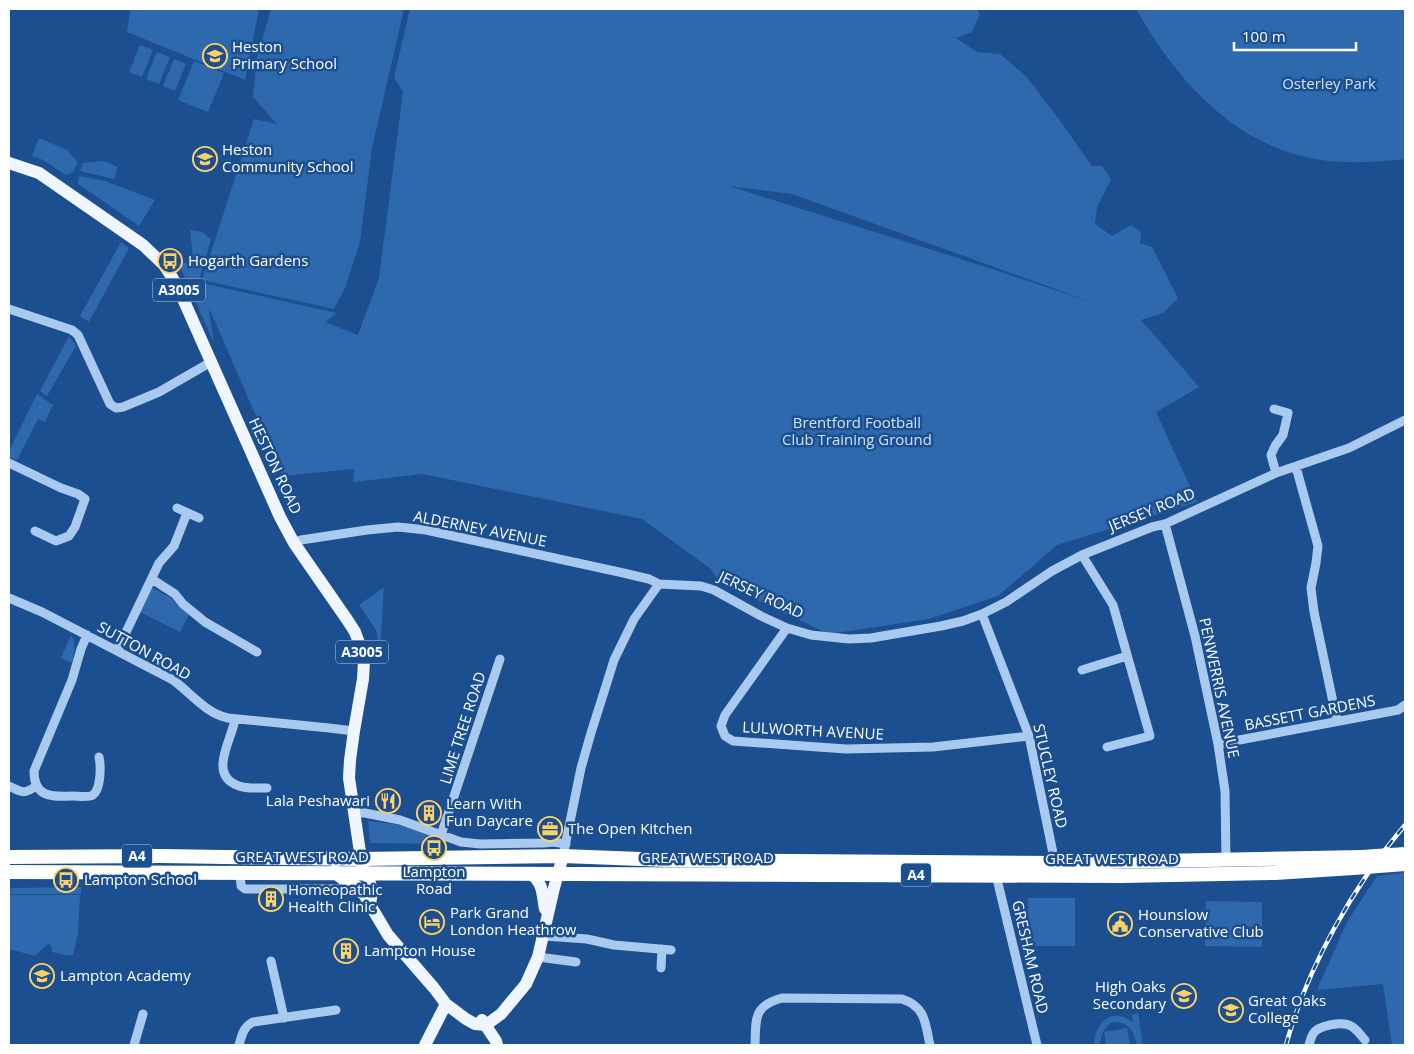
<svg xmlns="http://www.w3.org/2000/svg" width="1414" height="1054" font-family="'Open Sans',sans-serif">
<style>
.green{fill:#2e69ad;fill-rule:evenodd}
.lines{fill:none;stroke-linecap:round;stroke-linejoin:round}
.minor{stroke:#a9c9ee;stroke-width:9}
.major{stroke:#f0f6ff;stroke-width:12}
.highway{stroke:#fff;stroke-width:14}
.rail-casing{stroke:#fff;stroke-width:4.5}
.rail{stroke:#1b4f8f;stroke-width:2.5;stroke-dasharray:8;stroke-linecap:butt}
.highway-bridge{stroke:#fff;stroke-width:14}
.labels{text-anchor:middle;stroke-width:5;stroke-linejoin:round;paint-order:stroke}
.shield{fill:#1b4f8f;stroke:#bbcadd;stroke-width:1}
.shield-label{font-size:14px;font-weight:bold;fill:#fff}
.poi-label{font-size:15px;fill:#fff;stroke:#1b4f8f;text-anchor:start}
.park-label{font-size:15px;fill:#cfe3fa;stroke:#1b4f8f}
.street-label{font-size:15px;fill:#fff;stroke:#1b4f8f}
</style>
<rect width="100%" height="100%" fill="#1b4f8f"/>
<path class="green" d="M130,9H259L245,80L127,32Z
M271,9H404L372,148L360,242L345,288L334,309L202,280L254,119L277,124L253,97L257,57Z
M410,9H977L980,14L972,32L956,38L977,52L1000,54L1027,77L1058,118L1092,166H1102L1111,179L1097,207L1095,224L1112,236L1131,225L1141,232L1140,243L1152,247L1178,298L1163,313L1141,320L1199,387L1156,412L1197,502L1057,545L998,596L929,619L829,634L720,583L711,569L642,519L423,474L353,482L354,469L282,476L210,310L209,312L214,343L178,262L188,263L193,259L190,230L203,232L211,240L200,276L202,283L337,313L325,322L358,335L379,278L403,92L394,78ZM729,186L792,194L1094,303L983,266Z
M1136,9H1405V159C1378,162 1349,164 1321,160C1235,147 1177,81 1136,9Z
M140,45L153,50L142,77L129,72Z
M157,52L170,57L159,84L146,79Z
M174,59L186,64L175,91L163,86Z
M194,61L224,73L208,112L178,100Z
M39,138L67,150L78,162L73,172L66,175L43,160L32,156Z
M104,161L118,167L114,179L80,171L83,163Z
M80,176L105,181L155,200L139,226L77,183Z
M121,242L129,248L89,322L80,316Z
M69,336L76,346L47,396L40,391Z
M37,394L53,405L45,422L38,419L17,460L9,457V451Z
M384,587L380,651L376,630L359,605Z
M152,588L170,597L189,615L180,632L140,612Z
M71,635C77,644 74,653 72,663L61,658Z
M368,821L395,824L412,828L438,839V844L370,843Z
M1405,873V1045H1392L1383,984L1317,990L1347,922L1377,876Z
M81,887V894H9V888Z
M9,895H80L78,934L73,955H65L52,952V948L49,943L35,956L9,949Z
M1028,898H1075V946H1028Z
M1206,901L1262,902V947L1205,946Z
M1138,1013L1143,1045H1137C1132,1016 1103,1012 1100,1045H1094C1095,1023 1112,1005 1133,1023L1132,1014Z
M1127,1028L1130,1045H1106L1104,1032Z"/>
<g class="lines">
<path class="minor" d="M9,309L72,330L78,335L110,404L116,408L123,407L159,392L211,362
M1274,409L1288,413L1283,435L1275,446L1271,455L1276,473
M9,463L61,488L78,494L85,499L75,527L69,536L56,541L35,531
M1296,467L1318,546L1316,563L1311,588L1314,612L1337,721
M177,508L199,518
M1165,524L1195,636L1218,744L1225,791L1226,860
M294,543L301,540L367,530L398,527L426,530L619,572L649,579L659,584
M1082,555L1113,605L1150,736L1107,747
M152,579L175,594L183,604L205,622L257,652
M9,598L42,612L173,680C191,693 205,713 228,718L329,728L354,731
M982,614L1029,736L1055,863
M787,628L725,715L721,726L725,736L733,741L846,749L933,747L1029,736
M87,635L81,649L72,680L34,771C34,798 52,797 73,796C78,796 88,798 93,795C101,789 101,766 99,757
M117,651L159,563L174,546L187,513
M1082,670L1127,656
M235,719C232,740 207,775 239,786C247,789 258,788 267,788
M1218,744L1398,710L1405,705
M9,786C21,792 24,795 36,786
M354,813H365L400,820L461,842L480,844L544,843L553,842L566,844
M441,835L500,659
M563,856L581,768L591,733L610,673L614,660L634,619L659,584L701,586L714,590L761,616L787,628L811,635L849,639L871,638L941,626L963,621L982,614L1006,602L1052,571L1082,555L1152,527L1165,524L1276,473L1349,448L1405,420
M240,873L241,886L245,889H358
M996,875L1037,1045
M544,936L587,939L614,945L671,950
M538,957L576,962
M271,961L284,1018
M661,968L662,949
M134,1045L143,1014
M239,1045C242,1035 243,1027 253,1022L336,1010
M755,1045C756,1019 753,1006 782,998L902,999C926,1007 925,1023 930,1045
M1309,1045C1310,1042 1311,1037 1313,1034C1318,1025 1343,1021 1351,1026C1357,1029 1361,1036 1365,1040"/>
<path class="major" d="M9,163L39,173L143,245L164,265L172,277L180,292L280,517L294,543L348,621L355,632L361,648L364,661L363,679L354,731L350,760L349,778L361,859L364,872L369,879L372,892L370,904
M531,874C544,884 542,895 545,909
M366,898L388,935L434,988L446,1004L466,1019L475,1024L486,1025
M482,1020L496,1041L497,1045
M486,1025L501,1014L526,984L538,957L554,888L563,856
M425,1045L446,1004"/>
<path class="highway" d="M9,857L162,856L361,859L563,856L667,860L1055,863L1362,857
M9,872L1122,876L1275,873L1353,868
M335,872L364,893"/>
<defs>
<path id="rail" d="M1286,1045C1307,968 1353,886 1405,825"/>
</defs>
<use href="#rail" class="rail-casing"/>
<use href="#rail" class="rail"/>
<path class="highway-bridge" d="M1362,857L1405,854
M1353,868L1405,864"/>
</g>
<defs>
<symbol id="school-ring" viewBox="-11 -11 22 22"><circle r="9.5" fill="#1b4f8f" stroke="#ffd166" stroke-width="1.5"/><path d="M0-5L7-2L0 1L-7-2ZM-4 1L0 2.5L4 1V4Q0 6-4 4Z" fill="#ffd166"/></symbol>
<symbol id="bus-ring" viewBox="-11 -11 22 22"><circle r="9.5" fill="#1b4f8f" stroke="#ffd166" stroke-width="1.5"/><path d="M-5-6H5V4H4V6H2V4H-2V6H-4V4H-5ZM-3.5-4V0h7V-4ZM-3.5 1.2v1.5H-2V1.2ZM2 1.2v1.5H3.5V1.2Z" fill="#ffd166"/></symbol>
<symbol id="restaurant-ring" viewBox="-11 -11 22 22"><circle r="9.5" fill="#1b4f8f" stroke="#ffd166" stroke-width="1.5"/><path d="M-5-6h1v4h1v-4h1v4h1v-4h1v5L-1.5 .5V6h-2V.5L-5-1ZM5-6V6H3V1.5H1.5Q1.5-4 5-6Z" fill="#ffd166"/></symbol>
<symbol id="building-ring" viewBox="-11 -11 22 22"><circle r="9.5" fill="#1b4f8f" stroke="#ffd166" stroke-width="1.5"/><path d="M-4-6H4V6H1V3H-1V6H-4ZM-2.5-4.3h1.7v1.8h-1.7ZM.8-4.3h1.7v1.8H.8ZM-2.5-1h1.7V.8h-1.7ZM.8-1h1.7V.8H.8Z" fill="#ffd166"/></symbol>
<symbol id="office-ring" viewBox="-11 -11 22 22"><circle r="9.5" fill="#1b4f8f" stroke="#ffd166" stroke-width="1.5"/><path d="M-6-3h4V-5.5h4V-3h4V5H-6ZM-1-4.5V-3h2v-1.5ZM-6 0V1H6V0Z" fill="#ffd166"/></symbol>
<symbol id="hotel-ring" viewBox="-11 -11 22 22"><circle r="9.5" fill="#1b4f8f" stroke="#ffd166" stroke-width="1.5"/><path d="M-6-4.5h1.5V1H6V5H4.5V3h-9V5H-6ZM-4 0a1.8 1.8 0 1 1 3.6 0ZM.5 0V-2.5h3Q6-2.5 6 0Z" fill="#ffd166"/></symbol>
<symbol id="civic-ring" viewBox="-11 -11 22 22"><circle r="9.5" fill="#1b4f8f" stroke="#ffd166" stroke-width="1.5"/><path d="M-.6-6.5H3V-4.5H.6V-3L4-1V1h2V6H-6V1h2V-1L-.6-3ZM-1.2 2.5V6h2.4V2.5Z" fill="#ffd166"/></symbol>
<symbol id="university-ring" viewBox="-11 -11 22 22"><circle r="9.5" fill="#1b4f8f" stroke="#ffd166" stroke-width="1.5"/><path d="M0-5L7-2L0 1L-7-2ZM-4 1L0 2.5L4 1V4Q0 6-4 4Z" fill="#ffd166"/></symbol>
</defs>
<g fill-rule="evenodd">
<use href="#school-ring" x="201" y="42" width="28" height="28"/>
<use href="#school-ring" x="191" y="145" width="28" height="28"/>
<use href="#bus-ring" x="156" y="247" width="28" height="28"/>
<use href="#restaurant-ring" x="374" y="787" width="28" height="28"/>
<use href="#building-ring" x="415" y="799" width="28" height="28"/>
<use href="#office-ring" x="536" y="815" width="28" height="28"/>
<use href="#bus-ring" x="420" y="834" width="28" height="28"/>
<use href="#bus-ring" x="52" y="866" width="28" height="28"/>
<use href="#building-ring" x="257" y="885" width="28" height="28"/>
<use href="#hotel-ring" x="418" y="908" width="28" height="28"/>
<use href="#civic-ring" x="1106" y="910" width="28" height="28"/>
<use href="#building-ring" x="332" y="937" width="28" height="28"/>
<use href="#school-ring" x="28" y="962" width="28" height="28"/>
<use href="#school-ring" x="1170" y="982" width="28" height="28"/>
<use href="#university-ring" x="1217" y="996" width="28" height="28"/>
</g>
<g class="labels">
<g class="shield">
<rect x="153" y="278.5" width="52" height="23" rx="4"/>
<rect x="336" y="640.5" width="52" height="23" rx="4"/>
<rect x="122" y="844.5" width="30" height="23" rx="4"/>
<rect x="901" y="863.5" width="30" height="23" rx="4"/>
</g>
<g class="shield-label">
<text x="179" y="295">A3005</text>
<text x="362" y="657">A3005</text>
<text x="137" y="861">A4</text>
<text x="916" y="880">A4</text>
</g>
<g class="poi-label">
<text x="232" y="52">Heston<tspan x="232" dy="17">Primary School</tspan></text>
<text x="222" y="155">Heston<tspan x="222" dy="17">Community School</tspan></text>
<text x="188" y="266">Hogarth Gardens</text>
<text x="370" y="806" text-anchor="end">Lala Peshawari</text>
<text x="446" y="809">Learn With<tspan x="446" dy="17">Fun Daycare</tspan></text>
<text x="568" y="834">The Open Kitchen</text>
<text x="434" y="877" text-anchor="middle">Lampton<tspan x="434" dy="17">Road</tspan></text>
<text x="84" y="885">Lampton School</text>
<text x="288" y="895">Homeopathic<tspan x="288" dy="17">Health Clinic</tspan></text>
<text x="450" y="918">Park Grand<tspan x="450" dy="17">London Heathrow</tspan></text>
<text x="1138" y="920">Hounslow<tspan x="1138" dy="17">Conservative Club</tspan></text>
<text x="364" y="956">Lampton House</text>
<text x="60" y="981">Lampton Academy</text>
<text x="1166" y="992" text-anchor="end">High Oaks<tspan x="1166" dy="17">Secondary</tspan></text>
<text x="1248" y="1006">Great Oaks<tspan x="1248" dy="17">College</tspan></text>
</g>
<g class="park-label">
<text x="1329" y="89">Osterley Park</text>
<text x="857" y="428">Brentford Football<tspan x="857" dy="17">Club Training Ground</tspan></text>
</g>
<g class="street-label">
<text transform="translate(275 466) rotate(65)" y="5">HESTON ROAD</text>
<text transform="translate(1152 510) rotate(-22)" y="5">JERSEY ROAD</text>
<text transform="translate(480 529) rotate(11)" y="5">ALDERNEY AVENUE</text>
<text transform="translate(761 595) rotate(25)" y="5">JERSEY ROAD</text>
<text transform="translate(144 651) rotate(29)" y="5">SUTTON ROAD</text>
<text transform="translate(1219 688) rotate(78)" y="5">PENWERRIS AVENUE</text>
<text transform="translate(1310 713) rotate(-11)" y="5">BASSETT GARDENS</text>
<text transform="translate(463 728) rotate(-72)" y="5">LIME TREE ROAD</text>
<text transform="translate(813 731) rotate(3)" y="5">LULWORTH AVENUE</text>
<text transform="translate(1050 776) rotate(77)" y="5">STUCLEY ROAD</text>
<text x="302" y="862">GREAT WEST ROAD</text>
<text x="707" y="863">GREAT WEST ROAD</text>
<text x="1112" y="864">GREAT WEST ROAD</text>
<text transform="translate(1030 957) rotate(77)" y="5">GRESHAM ROAD</text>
</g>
</g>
<rect width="1414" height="1054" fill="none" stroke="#ffffff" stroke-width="20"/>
<path d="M1234 42v8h122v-8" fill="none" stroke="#ffffff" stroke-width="2.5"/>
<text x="1242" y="42" font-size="15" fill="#ffffff" stroke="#1b4f8f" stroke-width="4" paint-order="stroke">100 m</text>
</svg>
